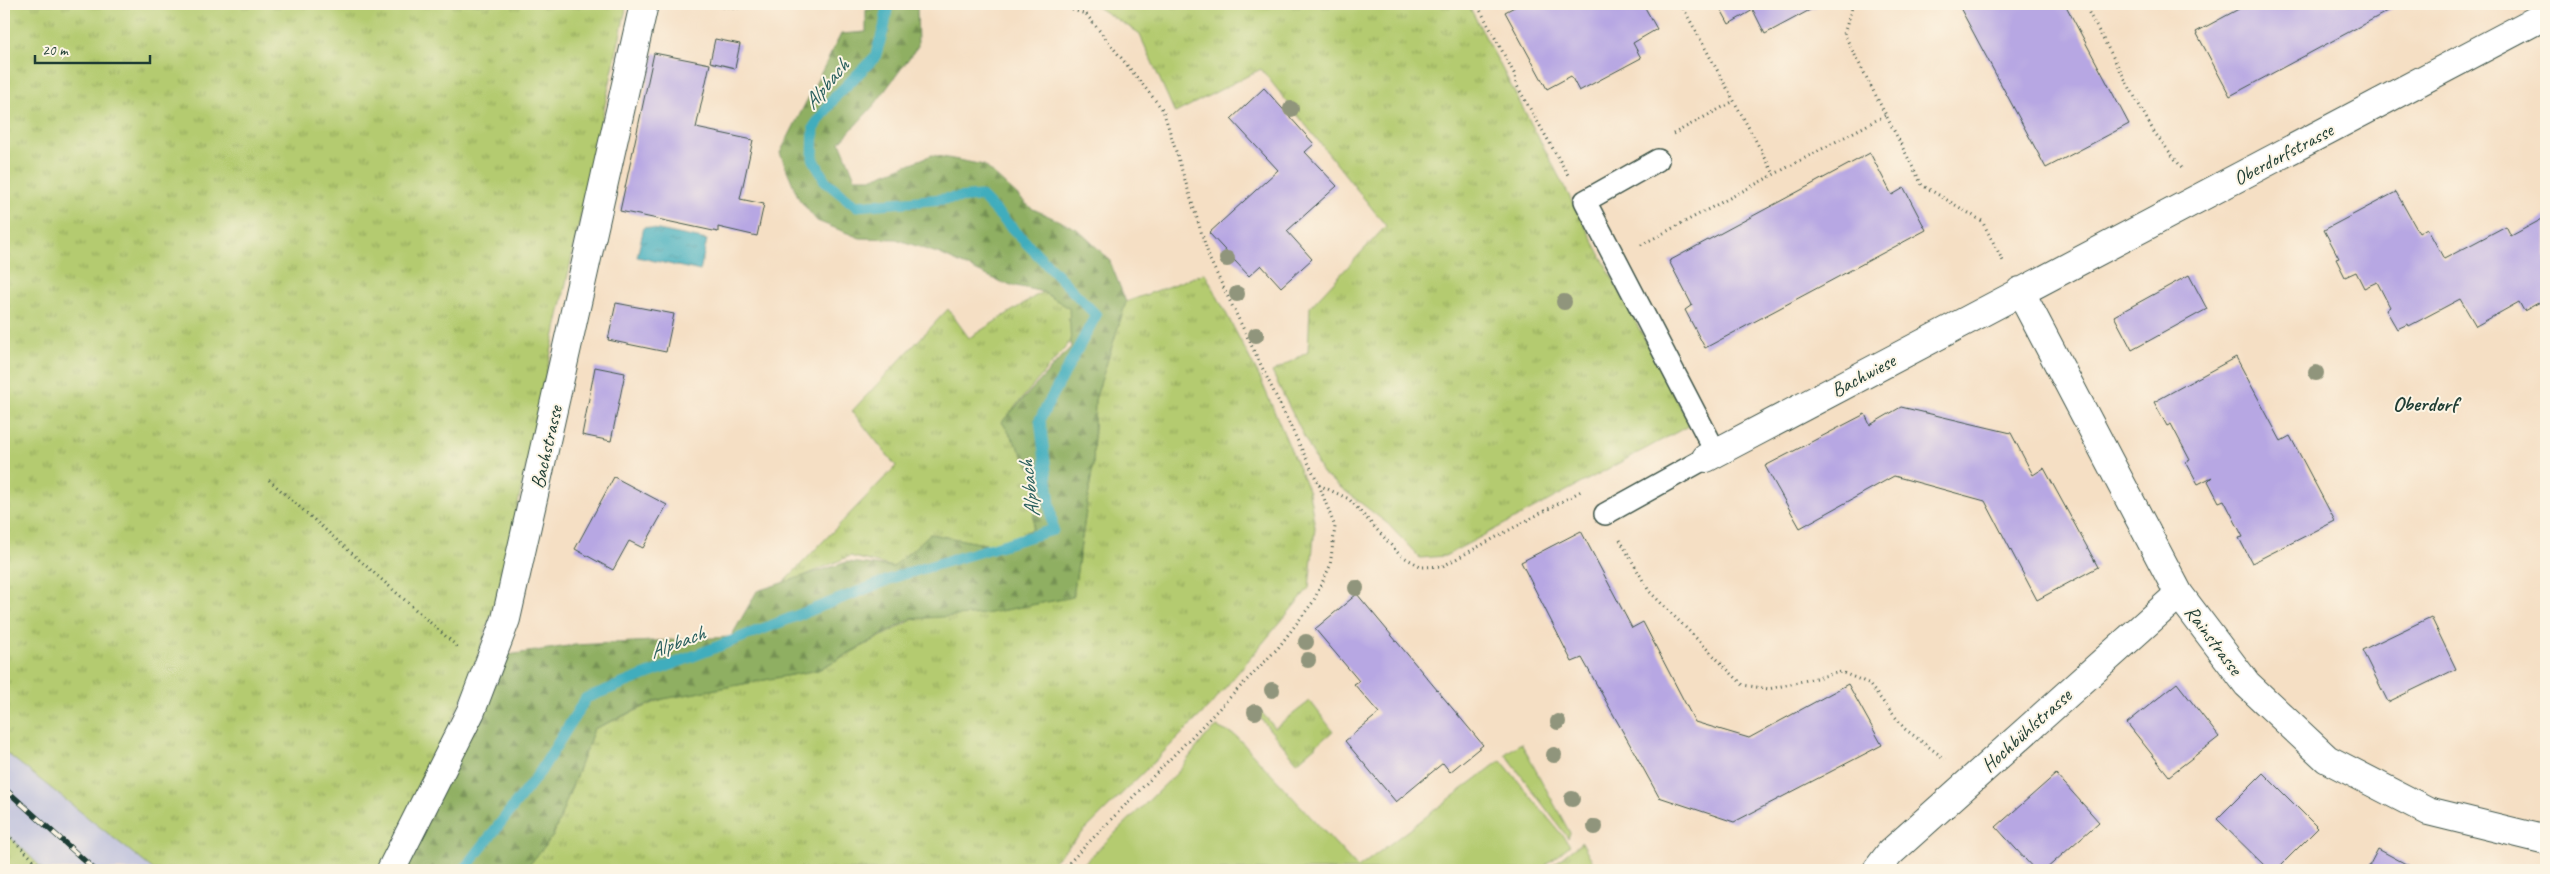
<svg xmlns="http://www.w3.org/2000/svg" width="2550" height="874" font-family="Caveat,sans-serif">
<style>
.railway{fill:#c0c2dd}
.grass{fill:url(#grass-tufts);stroke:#6a8452}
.forest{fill:url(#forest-firs);stroke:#57764b}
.garden{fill:#b4cb70;stroke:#6a8452}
.water{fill:url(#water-ripples);stroke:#2f7578}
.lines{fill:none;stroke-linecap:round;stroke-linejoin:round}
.stream{stroke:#3fadbd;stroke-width:11}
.building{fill:#b7a7e3}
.lane-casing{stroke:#3f554a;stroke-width:24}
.street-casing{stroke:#3f554a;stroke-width:30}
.path{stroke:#3f554a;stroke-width:3;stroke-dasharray:1 4;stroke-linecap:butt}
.lane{stroke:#fff;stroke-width:21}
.street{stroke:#fff;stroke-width:28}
.rail-casing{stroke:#1f3d34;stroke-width:5.5}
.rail{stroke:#fcf5e5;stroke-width:4;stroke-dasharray:11;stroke-linecap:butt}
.tree{fill:#90957b}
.labels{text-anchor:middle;stroke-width:4;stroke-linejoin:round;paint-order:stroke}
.street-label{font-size:20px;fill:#1f3d34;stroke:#fcf5e5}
.water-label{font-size:21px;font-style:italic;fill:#295f5d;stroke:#fcf5e5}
.neighbourhood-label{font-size:21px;font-weight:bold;fill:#1f3d34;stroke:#fcf5e5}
</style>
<defs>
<pattern id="grass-tufts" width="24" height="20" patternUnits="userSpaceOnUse" patternTransform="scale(1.25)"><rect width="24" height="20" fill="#b4cb70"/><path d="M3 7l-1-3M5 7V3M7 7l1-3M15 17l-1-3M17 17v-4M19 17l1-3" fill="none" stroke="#92a65d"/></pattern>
<pattern id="forest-firs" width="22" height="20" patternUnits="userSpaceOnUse" patternTransform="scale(1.25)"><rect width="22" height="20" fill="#8faf62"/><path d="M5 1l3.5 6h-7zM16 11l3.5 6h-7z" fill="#749052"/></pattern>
<pattern id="water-ripples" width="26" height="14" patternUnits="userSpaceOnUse" patternTransform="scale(1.25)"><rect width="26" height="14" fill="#3fadbd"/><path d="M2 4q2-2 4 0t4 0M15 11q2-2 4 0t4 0" fill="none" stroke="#348e9a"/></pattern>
</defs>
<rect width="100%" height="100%" fill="#fcf5e5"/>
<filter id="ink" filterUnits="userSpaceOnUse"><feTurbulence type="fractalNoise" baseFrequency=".02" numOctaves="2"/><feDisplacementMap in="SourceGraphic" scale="10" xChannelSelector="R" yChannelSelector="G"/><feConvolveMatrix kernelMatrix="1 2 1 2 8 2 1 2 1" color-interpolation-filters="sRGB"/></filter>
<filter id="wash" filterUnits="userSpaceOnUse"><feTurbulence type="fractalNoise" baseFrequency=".0096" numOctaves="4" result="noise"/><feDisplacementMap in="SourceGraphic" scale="20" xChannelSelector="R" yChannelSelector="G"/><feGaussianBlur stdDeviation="1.12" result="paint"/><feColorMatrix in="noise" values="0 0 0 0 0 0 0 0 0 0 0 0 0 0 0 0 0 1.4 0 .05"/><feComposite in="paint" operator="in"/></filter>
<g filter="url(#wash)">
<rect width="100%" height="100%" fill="#f5dfc4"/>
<path class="railway" d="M4,751L154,870L43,869L4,831Z"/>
<path class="grass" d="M4,4H627L500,586L468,686L382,870H154L4,751Z
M1092,4H1468L1690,425L1445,556L1420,558L1388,524L1322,473L1272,372L1308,352L1310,307L1386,226L1261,69L1175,113L1139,33Z
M1205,273L1260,378L1309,492L1315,527L1309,588L1209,707L1045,870H525L553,836L594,729L663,699L818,670L916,618L984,614L1073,597L1093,465L1095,400L1126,302Z
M1042,292L1070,308L1071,341L1002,422L1037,477L1033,529L995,546L930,534L893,567L850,556L780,586L896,466L852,411L948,309L969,338Z
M1310,701L1333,731L1297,762L1255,712L1258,708L1275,728Z
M4,831L43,869L44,870H4Z
M1582,842L1597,870H1546Z"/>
<path class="forest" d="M917,6L918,46L875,104L840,142L855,178H873L932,155L984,165L1031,208L1077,229L1109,259L1126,302L1095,400L1093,465L1073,597L984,614L911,619L818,670L658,700L594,729L553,836L525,870H402L508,655L575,645L731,637L757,591L847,562L893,567L930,534L995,546L1033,529L1037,477L1002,422L1071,347L1069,308L1043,292L1003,283L940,254L896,239L860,238L817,221L799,199L780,153L841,34L866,32V10Z"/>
<path class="garden" d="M1217,727L1236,736L1358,868L1501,760L1570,845L1540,870H1077L1177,773L1205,737Z
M1521,743L1570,833L1568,838L1505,754Z"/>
<path class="water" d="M644,227L707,240L700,271L637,257Z"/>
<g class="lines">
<path class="stream" d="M464,870L540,772L586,698L901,575L1053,530L1040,419L1096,315L981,196L856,206L825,181L813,158L814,127L835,97L875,57L884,28L888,4"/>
</g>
<g id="blocks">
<path class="building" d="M1520,4H1643L1657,29L1633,43L1641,58L1579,91L1571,76L1547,89L1505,12Z
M1718,4H1821L1765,34L1753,10L1729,24Z
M1958,4H2065L2129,124L2046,168Z
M2248,4H2401L2230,96L2196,32Z
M715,39L740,44L735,68L710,62Z
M654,53L710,64L696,128L753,140L740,199L764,204L757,236L718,227V232L620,211Z
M1264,88L1314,144L1305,152L1337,186L1287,231L1312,259L1281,287L1261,265L1249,276L1209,233L1278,170L1231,119Z
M1870,153L1892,195L1904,188L1926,230L1705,348L1685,310L1692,305L1669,261Z
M2396,192L2419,233L2427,228L2444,259L2506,226L2511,236L2546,217V313L2540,302L2524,311L2519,302L2476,326L2460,299L2409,326L2408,324L2397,329L2386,310L2390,307L2377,282L2364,288L2356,272L2345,277L2336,259L2339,258L2324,230Z
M2189,275L2207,309L2132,350L2114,316Z
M616,303L674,314L666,352L608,340Z
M2236,357L2281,441L2290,436L2335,521L2252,563L2239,538L2243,537L2224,500L2219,502L2208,481L2212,477L2198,484L2186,462L2190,460L2171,424L2167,426L2154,402Z
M595,367L625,373L611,441L582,435Z
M1901,407L2011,433L2033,475L2044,468L2098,567L2037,600L1985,501L1894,476L1800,528L1765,466L1865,414L1870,425Z
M614,477L667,505L643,548L629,541L613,570L575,549Z
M1581,531L1632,628L1643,622L1695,722L1749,738L1848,684L1882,745L1734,822L1659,797L1582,658L1572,662L1521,562Z
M1357,594L1483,745L1450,772L1443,763L1396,802L1345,741L1379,713L1354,684L1359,681L1315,629Z
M2431,617L2456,669L2388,702L2362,650Z
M2177,683L2219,737L2169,776L2127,723Z
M2263,773L2318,828L2276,870H2269L2217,819Z
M2056,774L2099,822L2045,870H2035L1996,827Z
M2378,849L2417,870H2367Z"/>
</g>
</g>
<g filter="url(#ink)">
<use href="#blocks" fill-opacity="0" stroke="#3f554a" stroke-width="1"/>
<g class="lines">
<defs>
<path id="lane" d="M1658,160L1585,201L1716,453
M1605,514L1706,458"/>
<path id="street" d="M2020,291L2179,594L2247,684L2327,759L2428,811L2546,840
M1706,458L2546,15
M391,870L471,711L506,619L644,4
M1877,870L1890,853L2179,594"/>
</defs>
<use href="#lane" class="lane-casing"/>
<use href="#street" class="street-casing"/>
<path class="path" d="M693,4L735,8L782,4
M1053,4L1086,14L1163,110L1210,260L1319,485L1335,527L1330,566L1313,602L1278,648L1062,870
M1482,4L1478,6L1515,75L1516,84L1568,175
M1681,4L1774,174
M1853,4L1844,34L1922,185L1982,221L2004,263
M2084,4L2154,132L2182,168
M1673,134L1734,101
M1641,245L1886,115
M269,480L459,648
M1319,485L1349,499L1400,555L1422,567L1443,566L1583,490
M1620,540L1649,591L1743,685L1769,689L1841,672L1868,683L1905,729L1945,759
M4,831L44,870"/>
<use href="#lane" class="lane"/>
<use href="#street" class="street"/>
<defs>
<path id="rail" d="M4,788L95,870"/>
</defs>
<use href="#rail" class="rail-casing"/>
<use href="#rail" class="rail"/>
</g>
<g class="tree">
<circle cx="1291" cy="109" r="8"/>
<circle cx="1227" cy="259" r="8"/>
<circle cx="1237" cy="294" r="8"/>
<circle cx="1564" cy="302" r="8"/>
<circle cx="1256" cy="335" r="8"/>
<circle cx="2316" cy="373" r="8"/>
<circle cx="1356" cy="588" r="8"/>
<circle cx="1306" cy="642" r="8"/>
<circle cx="1308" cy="660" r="8"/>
<circle cx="1272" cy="690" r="8"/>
<circle cx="1255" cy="712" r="8"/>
<circle cx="1558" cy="722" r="8"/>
<circle cx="1554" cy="755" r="8"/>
<circle cx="1572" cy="799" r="8"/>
<circle cx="1595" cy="827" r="8"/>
</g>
</g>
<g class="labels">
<g class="street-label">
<text transform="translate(2283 154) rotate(-28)" y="7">Oberdorfstrasse</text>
<text transform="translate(1863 375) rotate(-28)" y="7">Bachwiese</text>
<text transform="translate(546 447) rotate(-77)" y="7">Bachstrasse</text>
<text transform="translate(2214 640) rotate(53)" y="7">Rainstrasse</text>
<text transform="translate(2026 730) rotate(-42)" y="7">Hochbühlstrasse</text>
</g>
<g class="water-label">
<text transform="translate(826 84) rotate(-50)" y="7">Alpbach</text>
<text transform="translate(1029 489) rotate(-97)" y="7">Alpbach</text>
<text transform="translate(677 642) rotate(-21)" y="7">Alpbach</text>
</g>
<g class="neighbourhood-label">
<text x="2425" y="411">Oberdorf</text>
</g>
</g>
<rect width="2550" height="874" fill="none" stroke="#fcf5e5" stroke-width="20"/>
<path d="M35 55v8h115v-8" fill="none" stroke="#1f3d34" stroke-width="2.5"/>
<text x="42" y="55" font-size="15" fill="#1f3d34" stroke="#fcf5e5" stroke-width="4" paint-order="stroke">20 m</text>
</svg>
